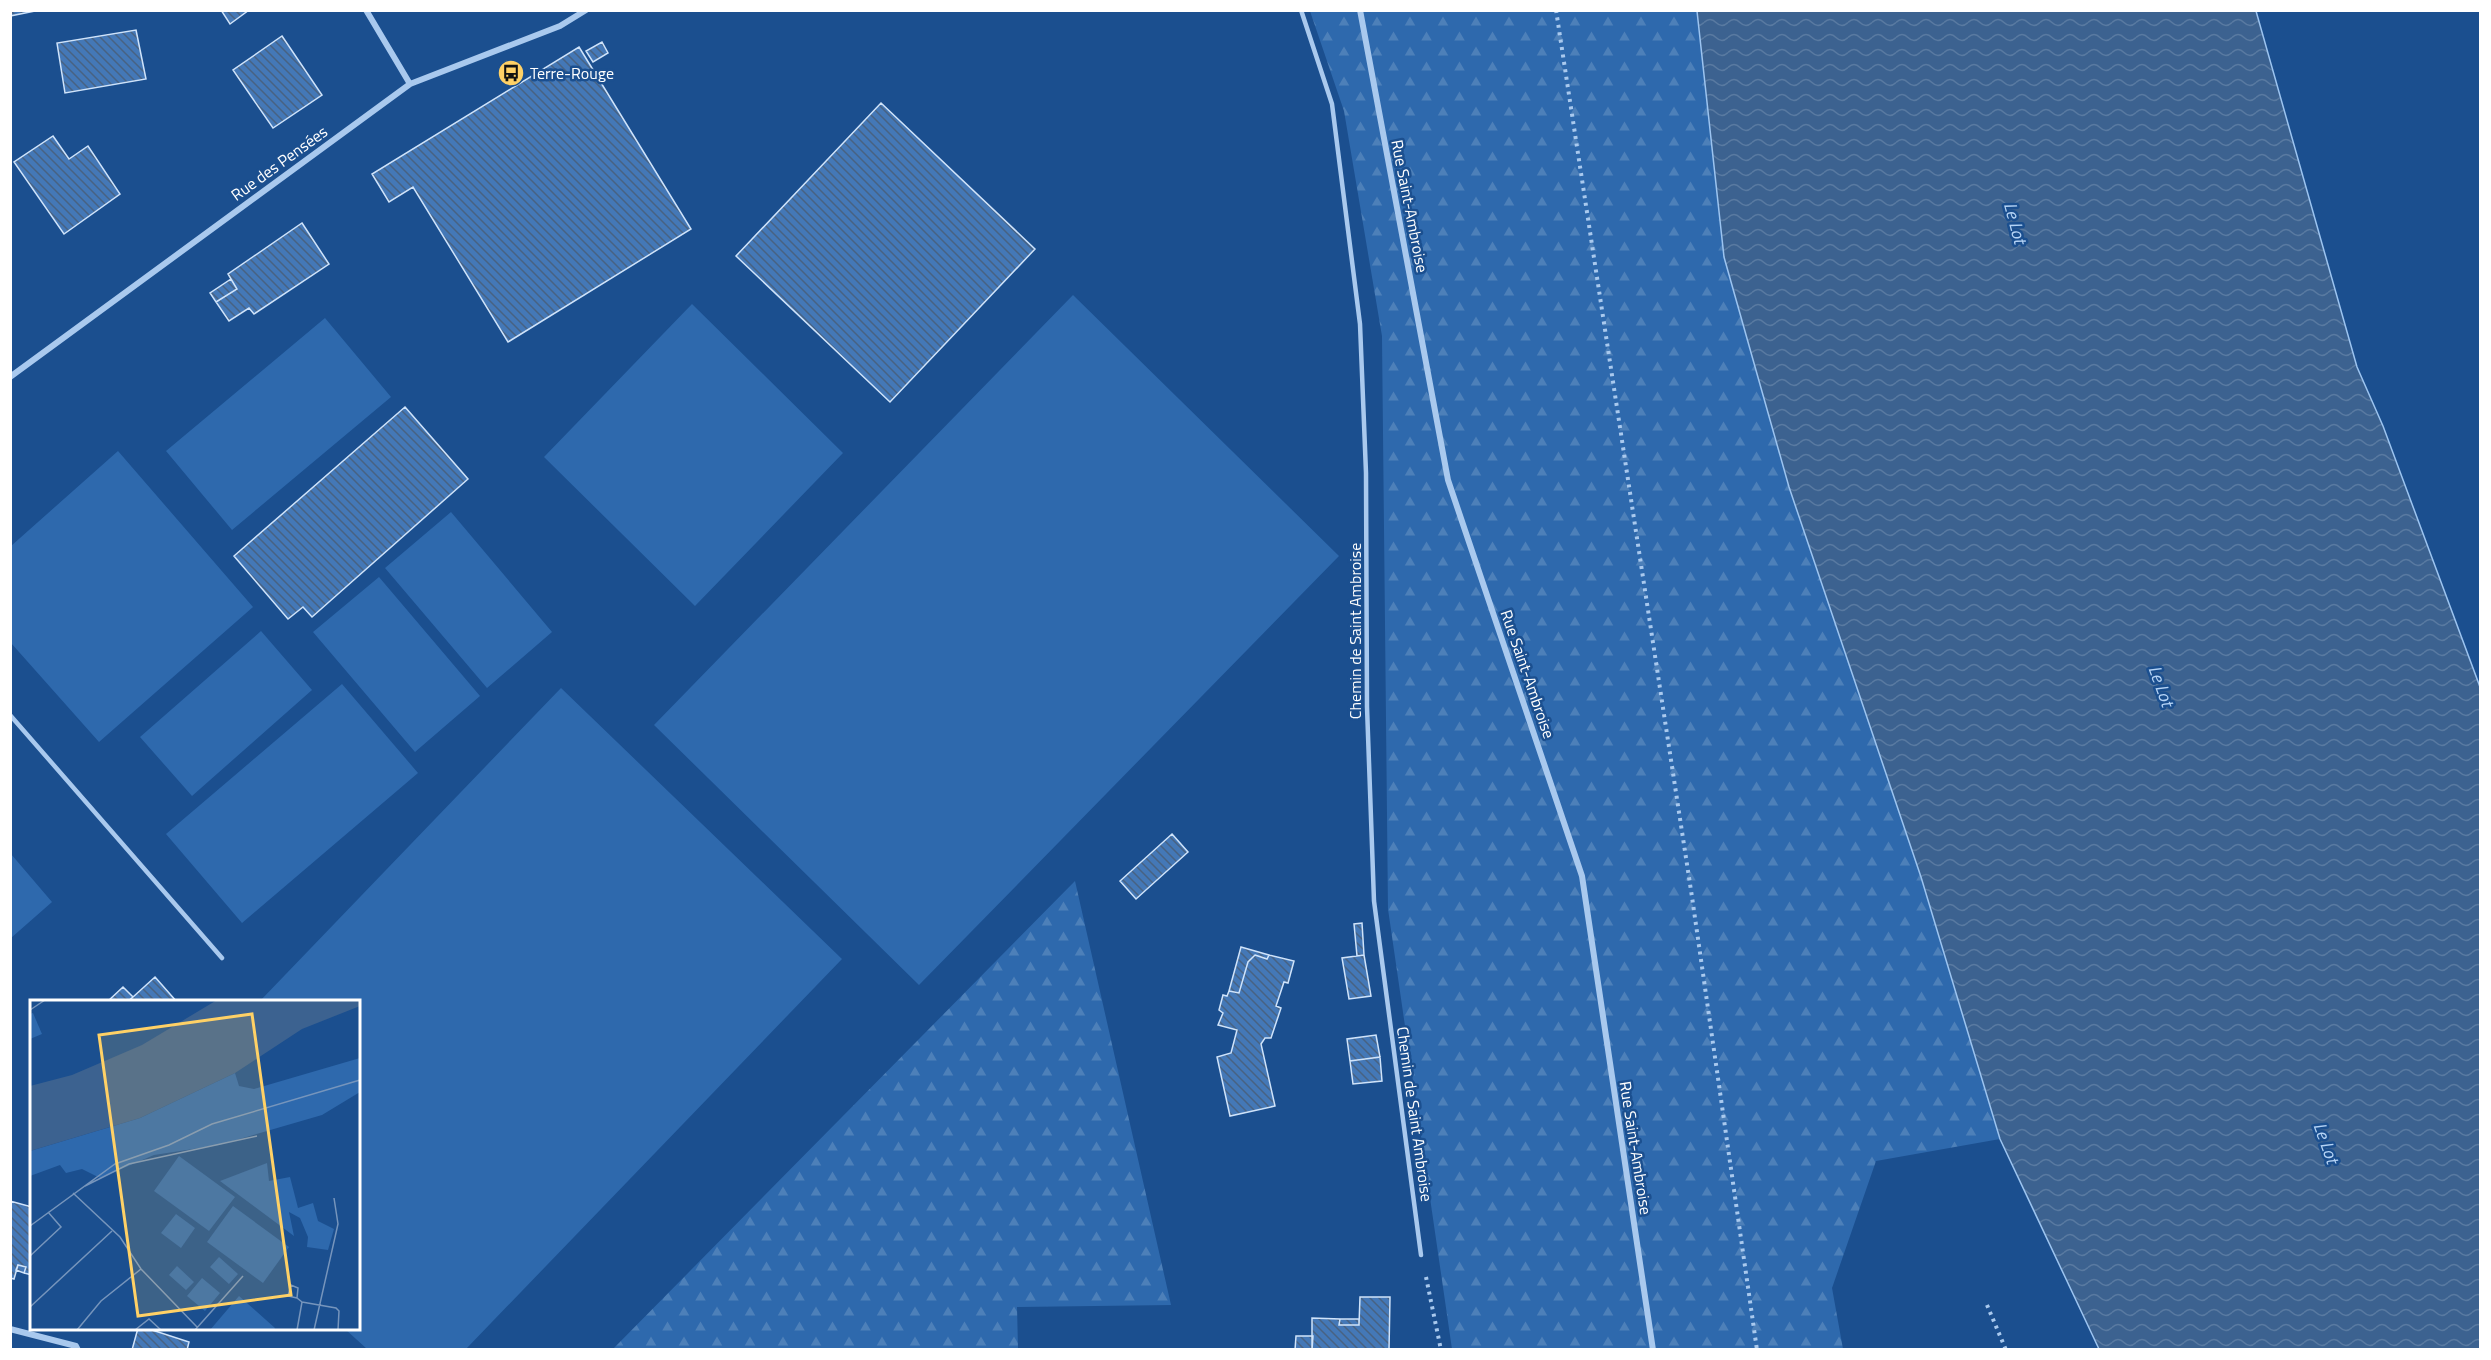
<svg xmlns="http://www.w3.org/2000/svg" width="2491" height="1360" font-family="'Titillium Web',sans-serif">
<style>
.forest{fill:url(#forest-firs)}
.pitch{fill:#2e69ad}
.water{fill:url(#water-waves);stroke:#9cc4f0;stroke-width:1.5}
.building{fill:url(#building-back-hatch);stroke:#cfe3fa;stroke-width:1.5}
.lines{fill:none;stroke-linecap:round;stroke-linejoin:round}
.path{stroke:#a9c9ee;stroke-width:4;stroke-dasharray:3 4.5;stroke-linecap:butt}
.service{stroke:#a9c9ee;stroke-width:4.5}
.minor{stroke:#a9c9ee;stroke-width:6}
.labels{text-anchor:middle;stroke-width:5;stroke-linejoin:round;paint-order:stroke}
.poi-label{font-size:16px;fill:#fff;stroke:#1b4f8f;text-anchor:start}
.street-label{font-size:16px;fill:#fff;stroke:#1b4f8f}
.water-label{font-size:18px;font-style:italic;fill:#b5d3f5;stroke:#1b4f8f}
.inset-road{fill:none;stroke:#7695bc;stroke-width:1.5}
.view{fill:#ffd166;fill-opacity:0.15;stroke:#ffd166;stroke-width:3}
.inset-edge{fill:none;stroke:#fff;stroke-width:3}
</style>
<defs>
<pattern id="forest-firs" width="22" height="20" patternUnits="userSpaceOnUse" patternTransform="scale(1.5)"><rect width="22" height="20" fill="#2e69ad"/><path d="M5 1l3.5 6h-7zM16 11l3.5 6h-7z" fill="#4d80b9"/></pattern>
<pattern id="water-waves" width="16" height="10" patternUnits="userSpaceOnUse" patternTransform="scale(1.5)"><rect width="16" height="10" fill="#3c6290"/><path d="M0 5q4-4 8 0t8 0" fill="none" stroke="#597aa1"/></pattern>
<pattern id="building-back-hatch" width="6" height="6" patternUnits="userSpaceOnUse" patternTransform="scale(1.5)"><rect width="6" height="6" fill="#4478b7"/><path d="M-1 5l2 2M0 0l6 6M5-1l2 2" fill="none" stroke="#486282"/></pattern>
</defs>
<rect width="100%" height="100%" fill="#1b4f8f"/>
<path class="forest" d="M1310,11H1697L1724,257L1789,487L1921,877L2000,1139L1876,1161L1832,1288L1843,1349H1452L1388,909L1382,336L1344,111Z
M1075,881L1171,1305L1017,1307L1018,1349H613Z"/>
<path class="pitch" d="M1073,295L1339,556L919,985L654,725Z
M692,304L843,453L695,606L544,457Z
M325,318L391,397L232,530L166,451Z
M118,451L253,607L99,742L11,643V546Z
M451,512L552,632L487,688L385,568Z
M379,577L480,696L415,752L313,632Z
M261,631L312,690L192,796L140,737Z
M342,684L418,773L242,923L166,834Z
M561,688L842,959L466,1349H367L345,1329L358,1328V1002L260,1001Z
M11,854L52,902L11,938H10Z"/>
<path class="water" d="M1697,11H2256L2357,367L2383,426L2480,687V1349H2099L2000,1139L1921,877L1789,487L1724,257Z"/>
<path class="building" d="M10,10H40L10,16Z
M221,10H249L230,24Z
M136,30L146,79L65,93L57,43Z
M282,36L322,95L273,128L233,70Z
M602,42L608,53L593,62L586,51Z
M579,47L691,229L508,342L413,187L389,202L372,174Z
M881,103L1035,249L890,402L736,256Z
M53,136L69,159L88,146L120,194L64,234L14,162Z
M302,223L329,264L254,314L249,308L229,321L216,302L237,289L228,274Z
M231,279L237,289L216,302L210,293Z
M405,407L468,479L312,617L303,607L288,619L234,556Z
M1172,834L1188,852L1136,899L1120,881Z
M1362,923L1364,955L1357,956L1354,924Z
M1241,947L1269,955L1267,959L1255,955L1248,962L1239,993L1229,991Z
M1255,955L1267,959L1269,955L1294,961L1288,983L1284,982L1276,1006L1281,1008L1271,1038H1265L1261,1044L1275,1106L1230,1116L1217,1057L1231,1053L1237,1030L1218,1025L1223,1013L1219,1010L1223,995L1227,996L1229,991L1239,993L1248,962Z
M1364,955L1371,996L1349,999L1342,958Z
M155,977L177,1002H127L133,997Z
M123,987L133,997L127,1002H107Z
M1376,1035L1380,1057L1350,1061L1347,1039Z
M1380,1057L1382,1081L1353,1084L1350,1061Z
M10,1201L32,1207V1275L24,1273L26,1267L18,1265L14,1279L10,1278Z
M18,1265L26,1267L24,1273L16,1270Z
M1360,1297H1390L1389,1350H1312V1318L1340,1319L1339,1325H1359Z
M1340,1319H1359V1325H1339Z
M138,1328H146L189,1342L187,1350H132Z
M1296,1336H1313L1312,1350H1295Z"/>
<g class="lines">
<path class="path" d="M1556,10L1692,897L1757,1350
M1426,1277L1441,1350
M1987,1305L2006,1350"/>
<path class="service" d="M1301,10L1332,104L1360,324L1366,473L1367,707L1374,901L1421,1255
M10,715L222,958"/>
<path class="minor" d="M366,10L410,84
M1360,10L1448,480L1582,876L1653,1350
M10,377L410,84L560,26L586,10
M10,1329L76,1346L78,1350"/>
</g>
<defs>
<symbol id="bus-disc" viewBox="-11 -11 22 22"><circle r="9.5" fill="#ffd166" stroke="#1b4f8f"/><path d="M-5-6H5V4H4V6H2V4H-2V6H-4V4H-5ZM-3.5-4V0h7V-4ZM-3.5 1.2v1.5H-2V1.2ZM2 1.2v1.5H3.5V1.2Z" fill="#111"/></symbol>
</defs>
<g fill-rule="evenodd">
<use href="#bus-disc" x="496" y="58" width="30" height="30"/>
</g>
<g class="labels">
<g class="poi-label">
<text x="530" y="79">Terre-Rouge</text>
</g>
<g class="street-label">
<text transform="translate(279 163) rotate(-36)" y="6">Rue des Pensées</text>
<text transform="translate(1410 206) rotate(79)" y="6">Rue Saint-Ambroise</text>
<text transform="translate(1355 631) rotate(-90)" y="6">Chemin de Saint Ambroise</text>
<text transform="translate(1528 674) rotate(71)" y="6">Rue Saint-Ambroise</text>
<text transform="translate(1415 1114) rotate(82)" y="6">Chemin de Saint Ambroise</text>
<text transform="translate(1636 1148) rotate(81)" y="6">Rue Saint-Ambroise</text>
</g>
<g class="water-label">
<text transform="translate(2015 223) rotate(75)" y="6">Le Lot</text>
<text transform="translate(2161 686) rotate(70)" y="6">Le Lot</text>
<text transform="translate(2326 1143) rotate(70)" y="6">Le Lot</text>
</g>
</g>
<g transform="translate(30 1000)">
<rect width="330" height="330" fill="#1b4f8f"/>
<path d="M330,58V92L292,115L189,145L124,155L70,178L52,169L36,173L30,165L0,176V151L110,118L205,73L209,86L224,89ZM237,163L239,181L260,177L268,208L283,203L288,221L304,229L298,250L277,247L278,237L270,218L259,212L264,236L190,181Z" fill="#2e69ad"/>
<path d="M3,13L12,34L0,39V14Z" fill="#2e69ad"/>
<path d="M149,156L205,197L179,231L124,191ZM203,206L259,247L233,283L177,242ZM146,214L165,228L151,248L131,233ZM189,257L208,274L199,284L180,267ZM147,266L164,282L156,290L139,275ZM172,278L190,293L175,311L157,296ZM209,296L245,328L244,330H180Z" fill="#2e69ad"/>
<path d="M187,0H330V6L272,29L205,73L110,118L0,151V86L42,75L112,45Z" fill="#3c6290"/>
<path class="inset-road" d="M0,10L15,0M55,186L99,164L227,136M43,193L90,237L111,269L167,327M0,226L85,164L139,145L182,124L330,80M0,256L31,227L18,212M267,298L258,296L261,285L268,288L267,298L272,302L267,330M272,302L306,308L309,311L308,330M0,307L82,231M47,330L71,301L111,269M105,330L119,319L131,330M165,330L213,276M284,330L308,224L304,198"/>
<path class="view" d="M222,14L261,295L108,316L69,35Z"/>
<rect width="330" height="330" class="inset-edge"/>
</g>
<rect width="2491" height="1360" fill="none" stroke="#ffffff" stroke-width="24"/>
</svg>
